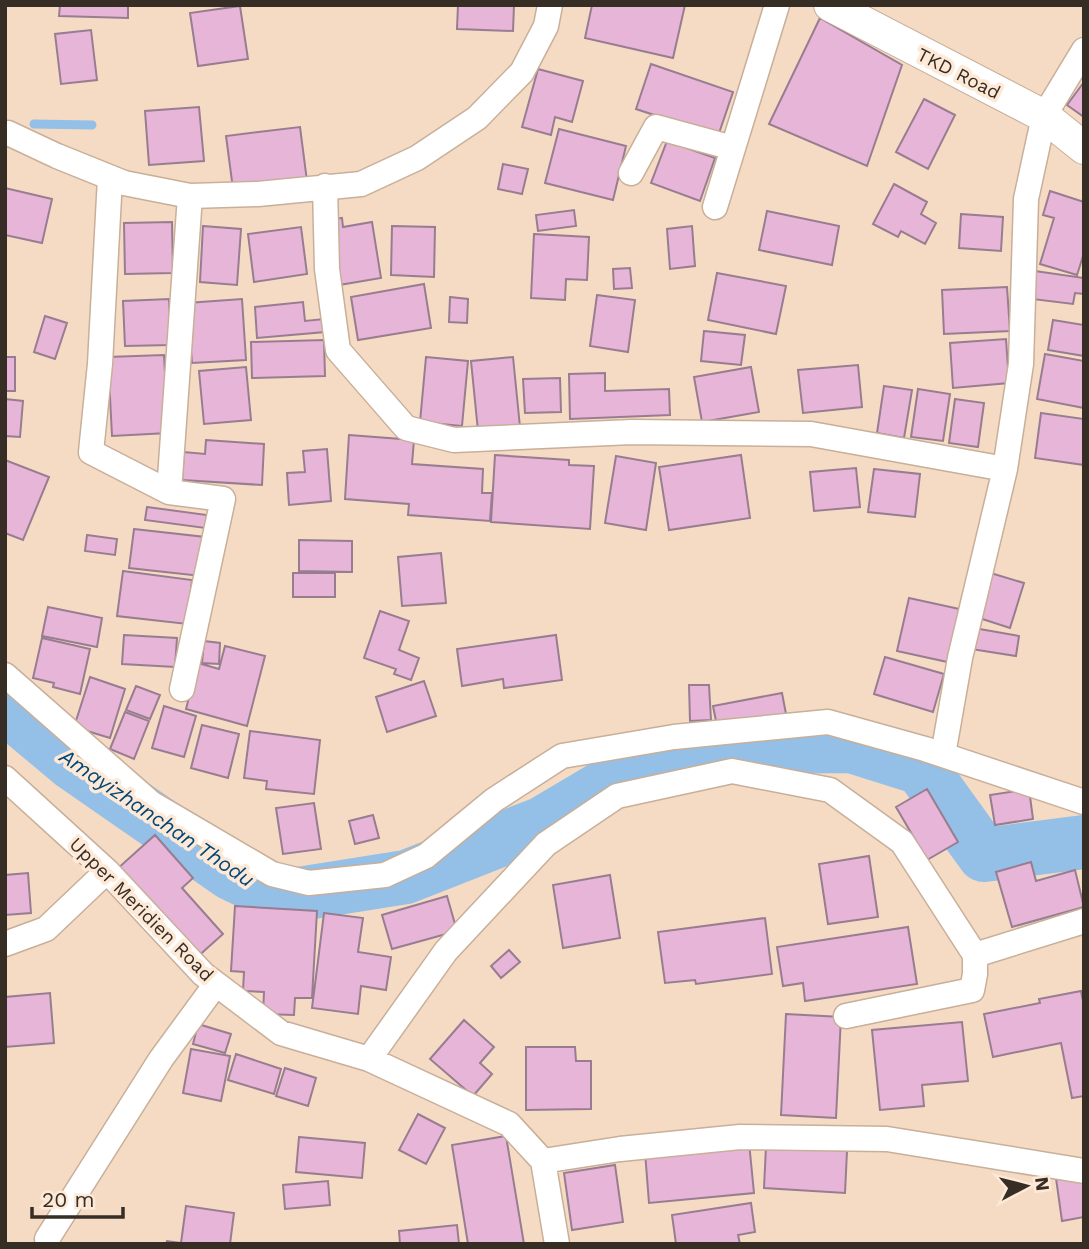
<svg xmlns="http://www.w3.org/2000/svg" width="1089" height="1249" font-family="'Work Sans',sans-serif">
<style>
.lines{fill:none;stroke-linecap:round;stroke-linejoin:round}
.stream{stroke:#94bfe7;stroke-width:9}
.river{stroke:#94bfe7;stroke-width:54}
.building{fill:#e7b5d8;stroke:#987d90;stroke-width:2}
.minor-casing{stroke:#c8af99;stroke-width:27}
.tertiary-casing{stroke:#c8af99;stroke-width:34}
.minor{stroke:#fff;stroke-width:24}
.tertiary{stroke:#fff;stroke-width:32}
.labels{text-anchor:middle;stroke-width:7;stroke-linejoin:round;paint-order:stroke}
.street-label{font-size:19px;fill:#362d24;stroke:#fee9d7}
.water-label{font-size:21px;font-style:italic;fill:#004778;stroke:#fee9d7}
</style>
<rect width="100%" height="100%" fill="#f5dbc4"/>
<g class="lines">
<path class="stream" d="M34,124L92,125"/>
<path class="river" d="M5,707L72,763L232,874L280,897L406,877L543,823L651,759L750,747L851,746L921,768L984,855L1084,842"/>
</g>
<path class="building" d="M60,5H128V18L59,16Z
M458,5H514L513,31L457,29Z
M592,5H685L673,58L585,38Z
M240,6L248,59L198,66L190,13Z
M820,18L902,65L867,166L769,124Z
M91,30L97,80L61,84L55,34Z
M651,64L733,92L718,136L636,109Z
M538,69L583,81L572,122L555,117L551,135L522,127Z
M1084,82V117L1067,105Z
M924,99L955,115L928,169L896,152Z
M199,107L204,161L149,165L145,111Z
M300,127L307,181L233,189L226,136Z
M559,129L626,146L613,200L545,183Z
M667,141L715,158L700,201L651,183Z
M503,164L528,169L522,194L498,189Z
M894,184L927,202L921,214L936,223L925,244L901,231L898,237L873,224Z
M5,188L52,199L42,243L5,235Z
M1050,191L1084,202V253L1077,275L1040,264L1054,218L1043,215Z
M574,210L576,226L538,231L536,215Z
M767,211L839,226L832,265L759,250Z
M961,214L1003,217L1001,251L959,248Z
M342,218L343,227L372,222L381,278L339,285L329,220Z
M172,222L173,273L125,274L124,223Z
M203,226L241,229L237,285L200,282Z
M392,226L435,227L434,277L391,275Z
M692,226L695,266L670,269L667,229Z
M301,227L307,274L254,282L248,234Z
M534,234L589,237L587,280L566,279L565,300L531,298Z
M630,268L632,288L614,289L613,269Z
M1028,270L1084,278V294L1075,293L1073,304L1024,298Z
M717,273L786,286L776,334L708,320Z
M424,284L431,328L358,340L351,297Z
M1007,287L1010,331L944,334L942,290Z
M597,295L635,300L628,352L590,346Z
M450,297L468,299L467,323L449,322Z
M169,299L171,345L125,346L123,301Z
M242,299L246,360L192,363L187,303Z
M303,302L305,321L324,319L325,332L257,338L255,307Z
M45,316L67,323L55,359L34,352Z
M1053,320L1084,325V356L1048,350Z
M704,331L745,335L741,365L701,361Z
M1006,339L1009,383L953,388L950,343Z
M324,340L325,376L252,378L251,342Z
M1045,354L1084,361V408L1037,399Z
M164,355L168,433L112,436L108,357Z
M5,357H15V391H5Z
M426,357L468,361L462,426L420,422Z
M513,357L520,427L478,431L471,361Z
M858,365L862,407L803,413L798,370Z
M246,367L251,420L204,424L199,371Z
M751,367L759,412L702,422L694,377Z
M605,373V391L669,389L670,415L570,419L569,374Z
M560,378L561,412L525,413L523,379Z
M884,386L912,390L904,438L877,433Z
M918,389L950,394L943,441L911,437Z
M5,399L23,401L20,437L5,436Z
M955,399L984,403L978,447L949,443Z
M1041,413L1084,419V465L1035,458Z
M349,435L414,440L412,464L483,469L482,493H492L490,521L408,515L409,504L345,499Z
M206,440L264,444L262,485L182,480L184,452L205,454Z
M327,449L331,501L289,505L287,473L305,472L303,451Z
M495,455L569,460V465L594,466L590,529L491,522Z
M741,455L750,518L669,530L659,467Z
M616,456L656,463L646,530L605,523Z
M5,460L49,477L23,540L5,533Z
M856,468L860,507L814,511L810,472Z
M874,469L920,474L915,517L868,512Z
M147,507L207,515L205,528L145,520Z
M134,529L205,537L201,576L129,568Z
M87,535L117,539L115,555L85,551Z
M299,540L352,541V572L299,571Z
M441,553L446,603L402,606L398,557Z
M123,571L192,580L187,624L117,616Z
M984,571L1024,583L1010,628L970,615Z
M293,573H335V597H293Z
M909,598L964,610L952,663L897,651Z
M48,607L102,618L97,647L42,636Z
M380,611L409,621L399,650L419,658L411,680L394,674L396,669L364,658Z
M974,628L1019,636L1016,656L971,649Z
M124,635L177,638L175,667L122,664Z
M556,635L562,680L504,688L503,679L462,686L457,649Z
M42,638L90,649L80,694L53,687L54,683L33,678Z
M204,641L220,643L219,664L202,663Z
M225,646L265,656L247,726L186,709L198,663L219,669Z
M885,657L944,674L933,712L874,694Z
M90,677L125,689L110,738L74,727Z
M424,681L436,716L387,732L376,697Z
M689,685H709L711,720L690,721Z
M136,686L160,695L150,719L126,710Z
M782,693L786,714L717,726L713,706Z
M164,706L196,716L184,757L152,748Z
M125,712L149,721L134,759L110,749Z
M202,725L239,734L228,778L191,768Z
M250,731L320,740L314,794L266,789L267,781L244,778Z
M927,789L958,842L927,860L896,807Z
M1029,789L1033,819L995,825L990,795Z
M314,803L321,849L283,854L276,808Z
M373,815L379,838L355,844L349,821Z
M155,835L193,878L182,888L223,934L195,959L116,870Z
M869,856L878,917L828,924L819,864Z
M1031,862L1036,881L1075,870L1084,907L1012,927L996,872Z
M28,873L31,913L5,915V875Z
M610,875L620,938L563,948L553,885Z
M447,896L457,931L392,949L382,915Z
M235,906L317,911L312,998H295L294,1015L263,1014L264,992L243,991L244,972L231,971Z
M324,913L363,918L358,952L391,957L386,990L361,986L358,1014L312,1008Z
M765,918L772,974L696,984L695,980L665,983L658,932Z
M908,927L917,984L805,1001L803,983L783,986L777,947Z
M509,950L520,962L501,978L491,966Z
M1081,991L1084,1006V1096L1072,1098L1061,1043L993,1057L984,1014L1040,1003L1039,999Z
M50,993L54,1043L5,1047V997Z
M786,1014L841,1017L836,1118L781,1115Z
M464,1020L494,1047L480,1063L492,1074L473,1096L430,1059Z
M962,1022L968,1081L922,1085L924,1106L880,1110L872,1030Z
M198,1024L231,1034L225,1053L193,1044Z
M526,1047H575L576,1061H591V1109L526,1110Z
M191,1049L230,1056L221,1101L183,1093Z
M236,1054L281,1069L274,1094L228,1080Z
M285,1068L316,1078L308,1106L276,1096Z
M418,1114L445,1128L426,1164L399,1150Z
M506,1136L524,1244H468L452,1145Z
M299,1137L365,1143L362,1178L296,1172Z
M749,1142L754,1193L649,1203L645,1152Z
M766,1146L847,1151L845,1193L764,1188Z
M1054,1164L1084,1182V1217L1062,1221Z
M615,1165L623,1222L572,1230L564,1173Z
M328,1181L330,1205L285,1209L283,1185Z
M751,1203L755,1232L738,1235L740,1244H676L672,1215Z
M186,1206L234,1213L230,1244H166L167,1241L181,1243Z
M457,1225L459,1244H400L399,1231Z"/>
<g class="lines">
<defs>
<path id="minor" d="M5,133H8L57,156L124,183L190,196L258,194L361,184L417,158L477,118L522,72L546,26L550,5
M631,173L656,127L733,148
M110,178L100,364L91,452L169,492
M325,186L327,269L338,350L406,428L454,440L632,432L811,434L1005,469L1021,364L1026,199L1044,116L1084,50
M715,207L777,5
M5,675L151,803L272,874L309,883L385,875L426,856L494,800L562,756L674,737L828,722L925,749L1084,802
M182,689L223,499L169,492L190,196
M943,755L960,658L1005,469
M5,778L107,871L203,974L281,1033L369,1059L446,951L546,844L617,796L732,771L830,790L902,842L975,955L1084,921
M5,944L46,929L107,871
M846,1016L972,990L975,974V955
M369,1059L509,1124L543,1161L557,1244
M543,1161L620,1149L740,1137L887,1139L1084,1171
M48,1244L47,1239L161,1059L216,984"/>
<path id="tertiary" d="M830,5L1044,116L1084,148"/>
</defs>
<use href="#minor" class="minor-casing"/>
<use href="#tertiary" class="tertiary-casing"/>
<use href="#minor" class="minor"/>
<use href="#tertiary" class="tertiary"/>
</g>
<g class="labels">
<g class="street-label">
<text transform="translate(959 73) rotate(27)" y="7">TKD Road</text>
<text transform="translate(142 909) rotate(45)" y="7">Upper Meridien Road</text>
</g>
<g class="water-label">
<text transform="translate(157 818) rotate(34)" y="7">Amayizhanchan Thodu</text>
</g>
</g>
<rect width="1089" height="1249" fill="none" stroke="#362d24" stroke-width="14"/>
<g transform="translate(1026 1186) rotate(83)" stroke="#fee9d7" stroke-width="5" paint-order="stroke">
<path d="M0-5L12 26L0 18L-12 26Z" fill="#362d24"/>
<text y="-10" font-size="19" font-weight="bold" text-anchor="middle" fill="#362d24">N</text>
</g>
<path d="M32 1207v10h91v-10" fill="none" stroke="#362d24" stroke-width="3.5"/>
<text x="42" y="1207" font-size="21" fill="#362d24" stroke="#fee9d7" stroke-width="5" paint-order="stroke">20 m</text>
</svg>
